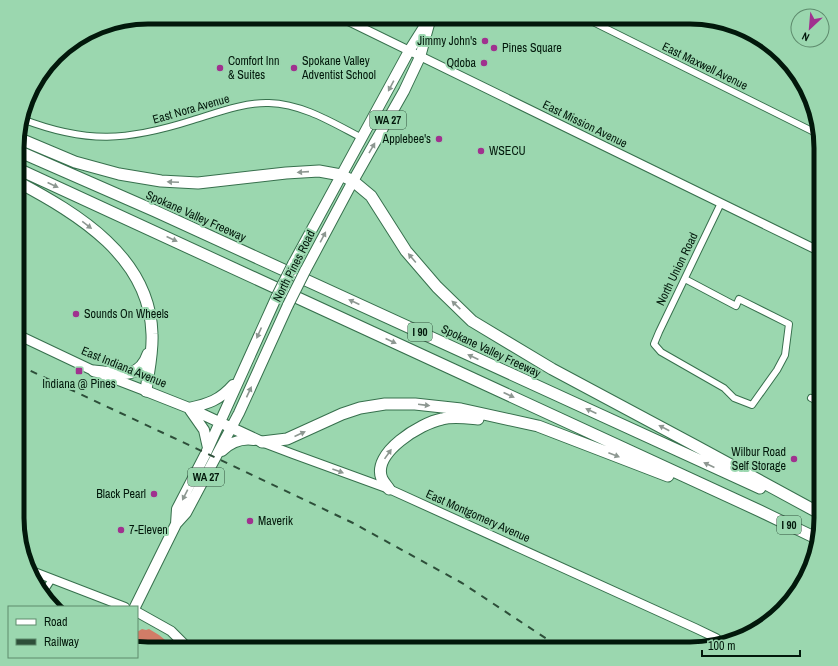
<svg xmlns="http://www.w3.org/2000/svg" width="838" height="666" font-family="'Archivo Narrow',sans-serif">
<style>
.green{fill:#d17c67}
.lines{fill:none;stroke-linecap:round;stroke-linejoin:round}
.minor-casing{stroke:#37704d;stroke-width:8}
.tertiary-casing{stroke:#37704d;stroke-width:10}
.secondary-casing{stroke:#37704d;stroke-width:11}
.primary-casing{stroke:#37704d;stroke-width:12}
.motorway-casing{stroke:#37704d;stroke-width:13}
.minor{stroke:#fff;stroke-width:6}
.tertiary{stroke:#fff;stroke-width:8}
.secondary{stroke:#fff;stroke-width:9}
.primary{stroke:#fff;stroke-width:10}
.motorway{stroke:#fff;stroke-width:11}
.rail{stroke:#2d4e39;stroke-width:2;stroke-dasharray:7 7;stroke-linecap:butt}
.primary-bridge-casing{stroke:#37704d;stroke-width:12;stroke-linecap:butt}
.primary-bridge{stroke:#fff;stroke-width:10}
.oneway{fill:#8d9791}
.poi-dot{fill:#a0318f;stroke:#9bd7af;stroke-width:1.5}
.labels{text-anchor:middle;stroke-width:4;stroke-linejoin:round;paint-order:stroke}
.shield{fill:#9bd7af;stroke:#30513c;stroke-width:1}
.shield-label{font-size:11px;font-weight:bold;fill:#02180b}
.poi-label{font-size:12px;fill:#02180b;stroke:#9bd7af;text-anchor:start}
.street-label{font-size:12px;fill:#02180b;stroke:#9bd7af}
.rim{fill:none;stroke:#02180b;stroke-width:5}
</style>
<rect width="100%" height="100%" fill="#9bd7af"/>
<path class="green" d="M142,629L146,630L149,629L159,635L176,649H161L157,647L158,644L153,641H137V632Z"/>
<g class="lines">
<defs>
<path id="minor" d="M583,17L818,134
M22,119C87,144 127,141 193,120C216,113 245,102 269,103C303,104 333,123 362,138
M685,279L736,306L739,299L789,324L785,355L777,370L752,405L734,398L724,388L661,352L654,344L659,332L721,203
M811,398L821,403
M43,593L52,579"/>
<path id="tertiary" d="M340,17L821,252
M264,443L293,454L389,489L695,628L716,638L721,643
M29,570L125,607"/>
<path id="secondary" d="M18,335L94,371L146,391
M137,612L171,631L189,649"/>
<path id="primary" d="M293,264L409,51L426,24
M305,271L353,181L404,91L420,57L431,17
M146,391L189,408L262,442
M189,408C208,404 220,400 233,385
M190,410L204,430L208,448
M222,451C231,442 241,438 254,440
M176,524L177,509L206,453L276,298
M135,607L176,524L186,513L239,413L288,305"/>
<path id="motorway" d="M18,138L75,162L119,174L161,181L198,183L286,173L319,171L341,175L353,181L371,196L406,251L437,287L472,321L552,369L696,446L821,514
M18,151L155,211L760,488
M18,169L760,511L818,539
M18,182C78,214 150,257 152,334C153,353 148,373 146,391
M94,371C117,373 139,381 148,354
M262,442L287,439L342,414L360,408L385,404H415L461,409L538,426L668,476
M389,489C387,486 384,483 382,479C371,453 421,423 442,419C453,416 467,418 478,419"/>
</defs>
<use href="#minor" class="minor-casing"/>
<use href="#tertiary" class="tertiary-casing"/>
<use href="#secondary" class="secondary-casing"/>
<use href="#primary" class="primary-casing"/>
<use href="#motorway" class="motorway-casing"/>
<use href="#minor" class="minor"/>
<use href="#tertiary" class="tertiary"/>
<use href="#secondary" class="secondary"/>
<use href="#primary" class="primary"/>
<use href="#motorway" class="motorway"/>
<path class="rail" d="M18,365L206,453L353,523L462,583L562,649"/>
<defs>
<path id="primary-bridge" d="M276,298L293,264
M288,305L305,271"/>
</defs>
<use href="#primary-bridge" class="primary-bridge-casing"/>
<use href="#primary-bridge" class="primary-bridge"/>
</g>
<defs><path id="oneway-solid" d="M-6-.8H1V-3.2L6.5 0L1 3.2V.8H-6Z"/></defs>
<g class="oneway">
<use href="#oneway-solid" transform="translate(391 86) rotate(118)"/>
<use href="#oneway-solid" transform="translate(372 148) rotate(-60)"/>
<use href="#oneway-solid" transform="translate(303 172) rotate(176)"/>
<use href="#oneway-solid" transform="translate(173 182) rotate(-177)"/>
<use href="#oneway-solid" transform="translate(53 185) rotate(25)"/>
<use href="#oneway-solid" transform="translate(87 225) rotate(37)"/>
<use href="#oneway-solid" transform="translate(323 237) rotate(-62)"/>
<use href="#oneway-solid" transform="translate(172 239) rotate(25)"/>
<use href="#oneway-solid" transform="translate(412 258) rotate(-130)"/>
<use href="#oneway-solid" transform="translate(354 302) rotate(-155)"/>
<use href="#oneway-solid" transform="translate(456 305) rotate(-136)"/>
<use href="#oneway-solid" transform="translate(259 333) rotate(114)"/>
<use href="#oneway-solid" transform="translate(391 341) rotate(25)"/>
<use href="#oneway-solid" transform="translate(473 357) rotate(-155)"/>
<use href="#oneway-solid" transform="translate(249 392) rotate(-65)"/>
<use href="#oneway-solid" transform="translate(509 395) rotate(25)"/>
<use href="#oneway-solid" transform="translate(424 405) rotate(7)"/>
<use href="#oneway-solid" transform="translate(591 411) rotate(-155)"/>
<use href="#oneway-solid" transform="translate(664 428) rotate(-152)"/>
<use href="#oneway-solid" transform="translate(300 434) rotate(-24)"/>
<use href="#oneway-solid" transform="translate(388 454) rotate(-55)"/>
<use href="#oneway-solid" transform="translate(614 455) rotate(21)"/>
<use href="#oneway-solid" transform="translate(709 465) rotate(-155)"/>
<use href="#oneway-solid" transform="translate(338 471) rotate(20)"/>
<use href="#oneway-solid" transform="translate(185 495) rotate(117)"/>
</g>
<g class="poi-dot">
<circle cx="485" cy="41" r="4"/>
<circle cx="494" cy="48" r="4"/>
<circle cx="484" cy="63" r="4"/>
<circle cx="220" cy="68" r="4"/>
<circle cx="294" cy="68" r="4"/>
<circle cx="439" cy="139" r="4"/>
<circle cx="481" cy="151" r="4"/>
<circle cx="76" cy="314" r="4"/>
<rect x="75" y="367" width="8" height="8" rx="2"/>
<circle cx="794" cy="459" r="4"/>
<circle cx="154" cy="494" r="4"/>
<circle cx="250" cy="521" r="4"/>
<circle cx="121" cy="530" r="4"/>
</g>
<g class="labels">
<g class="shield">
<rect x="370" y="111" width="36" height="18" rx="3"/>
<rect x="408" y="323" width="24" height="18" rx="3"/>
<rect x="188" y="468" width="36" height="18" rx="3"/>
<rect x="777" y="516" width="24" height="18" rx="3"/>
</g>
<g class="shield-label">
<text x="388" y="124">WA 27</text>
<text x="420" y="336">I 90</text>
<text x="206" y="481">WA 27</text>
<text x="789" y="529">I 90</text>
</g>
<g class="poi-label">
<text x="477" y="45" text-anchor="end">Jimmy John's</text>
<text x="502" y="52">Pines Square</text>
<text x="228" y="65">Comfort Inn<tspan x="228" dy="14">&amp; Suites</tspan></text>
<text x="302" y="65">Spokane Valley<tspan x="302" dy="14">Adventist School</tspan></text>
<text x="476" y="67" text-anchor="end">Qdoba</text>
<text x="431" y="143" text-anchor="end">Applebee's</text>
<text x="489" y="155">WSECU</text>
<text x="84" y="318">Sounds On Wheels</text>
<text x="79" y="388" text-anchor="middle">Indiana @ Pines</text>
<text x="786" y="456" text-anchor="end">Wilbur Road<tspan x="786" dy="14">Self Storage</tspan></text>
<text x="146" y="498" text-anchor="end">Black Pearl</text>
<text x="258" y="525">Maverik</text>
<text x="129" y="534">7-Eleven</text>
</g>
<g class="street-label">
<text transform="translate(705 66) rotate(26)" y="4">East Maxwell Avenue</text>
<text transform="translate(191 109) rotate(-16)" y="4">East Nora Avenue</text>
<text transform="translate(585 124) rotate(26)" y="4">East Mission Avenue</text>
<text transform="translate(196 216) rotate(24)" y="4">Spokane Valley Freeway</text>
<text transform="translate(294 266) rotate(-63)" y="4">North Pines Road</text>
<text transform="translate(677 269) rotate(-64)" y="4">North Union Road</text>
<text transform="translate(491 351) rotate(25)" y="4">Spokane Valley Freeway</text>
<text transform="translate(124 367) rotate(22)" y="4">East Indiana Avenue</text>
<text transform="translate(478 516) rotate(24)" y="4">East Montgomery Avenue</text>
</g>
</g>
<path d="M0 0H838V666H0ZM148 24H690A124 124 0 0 1 814 148V518A124 124 0 0 1 690 642H148A124 124 0 0 1 24 518V148A124 124 0 0 1 148 24Z" fill="#9bd7af" fill-rule="evenodd"/>
<path class="rim" d="M148 24H690A124 124 0 0 1 814 148V518A124 124 0 0 1 690 642H148A124 124 0 0 1 24 518V148A124 124 0 0 1 148 24Z"/>
<rect x="8" y="606" width="130" height="52" fill="#9bd7af" stroke="#5e8b6d"/>
<rect x="16" y="619" width="20" height="6" fill="#ffffff" stroke="#5e8b6d"/>
<text x="44" y="626" font-size="12" fill="#02180b">Road</text>
<rect x="16" y="639" width="20" height="6" fill="#2d4e39" stroke="#5e8b6d"/>
<text x="44" y="646" font-size="12" fill="#02180b">Railway</text>
<g transform="translate(810 28) rotate(206)"><circle r="19" fill="#9bd7af" stroke="#5e8b6d"/>
<path d="M0-3L7 15L0 10L-7 15Z" fill="#a0318f"/>
<text y="-6" font-size="11" font-weight="bold" text-anchor="middle" fill="#02180b">N</text>
</g>
<path d="M702 650v6h98v-6" fill="none" stroke="#02180b" stroke-width="2"/>
<text x="708" y="650" font-size="12" fill="#02180b" stroke="#9bd7af" stroke-width="3" paint-order="stroke">100 m</text>
</svg>
